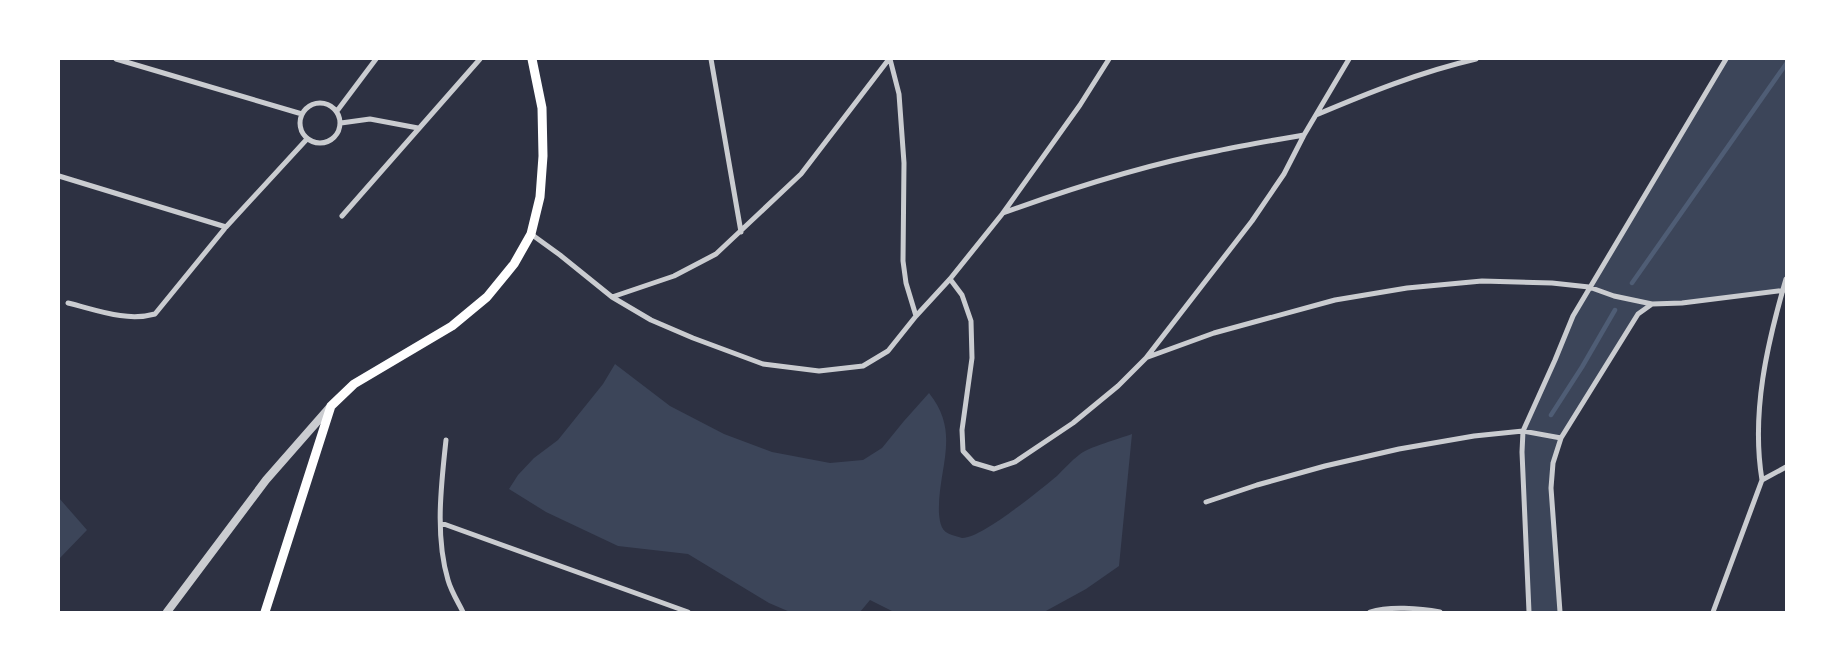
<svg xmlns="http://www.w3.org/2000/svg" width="1845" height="671" font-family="'Golos Text',sans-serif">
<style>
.green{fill:#3c4559}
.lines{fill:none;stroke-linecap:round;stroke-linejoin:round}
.stream{stroke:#4f5d75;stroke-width:4.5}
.minor{stroke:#caccd0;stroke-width:5}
.tertiary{stroke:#caccd0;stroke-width:8}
.secondary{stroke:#fff;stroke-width:9}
</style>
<rect width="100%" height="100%" fill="#2d3142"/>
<path class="green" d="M1726,59H1786V279L1783,291L1652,304L1638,314L1561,438L1553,463L1551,488L1560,612H1529L1523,431L1573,316Z
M615,364L670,406L724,434L772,452L830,463L863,460L882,448L904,421L929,393C962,434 937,469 939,514C940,523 941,532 952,535C955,536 959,537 962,538C981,539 1041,489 1057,476C1064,469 1071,461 1079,455C1088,447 1119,439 1132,434L1119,566L1086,589L1044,612H894L870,600L860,612H790L769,603L688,554L618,546L546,512L509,489L518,475L534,458L558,440L603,384Z
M59,498L87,530L59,559Z"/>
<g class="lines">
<path class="stream" d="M1632,283L1786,64
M1551,415L1582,367L1615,310"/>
<path class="minor" d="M116,59L302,114
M711,59L741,232
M890,59L899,94L904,163L903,261L906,283L916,316
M300 123a20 20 0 1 1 40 0a20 20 0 1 1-40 0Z
M337,111L376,59
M1316,115C1368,93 1420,72 1476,59
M341,123L370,119L418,128
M59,176L226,227
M1003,213C1072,188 1144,165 1217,151C1245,145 1275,140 1304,135
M342,216L480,59
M531,234L560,255L612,297L651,320L693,338L763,364L819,371L863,366L888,351L916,316L950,279L1003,213L1080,105L1109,59
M950,279L962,295L971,321L972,358L962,430L963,451L974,463L994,469L1015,462L1073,423L1118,386L1146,358L1252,221L1284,174L1304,135L1349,59
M612,297L674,276L716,254L801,174L889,59
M68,303C97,310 126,322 155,314L226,227L307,139
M1148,357L1214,333L1335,300L1407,288L1482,281L1552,283L1589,287L1614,296L1652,304
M446,440C441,486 435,536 448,580C451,591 458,602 463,612
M1762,480L1786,467
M1206,502L1257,485L1325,466L1399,449L1474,436L1523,431L1561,438
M441,523L688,612
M1370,612C1388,606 1420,608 1440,612
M1529,612L1522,452L1523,431L1555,360L1573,316L1726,59
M1560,612L1551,488L1553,463L1561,438L1638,314L1652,304L1682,303L1786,290
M1713,612L1762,480C1751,413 1767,344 1786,279"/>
<path class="tertiary" d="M167,612L266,480L330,407"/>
<path class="secondary" d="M265,612L331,406L354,384L452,326L487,297L514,264L531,234L540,197L543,156L542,108L532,59"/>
</g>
<rect width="1845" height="671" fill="none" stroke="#ffffff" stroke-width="120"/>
</svg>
